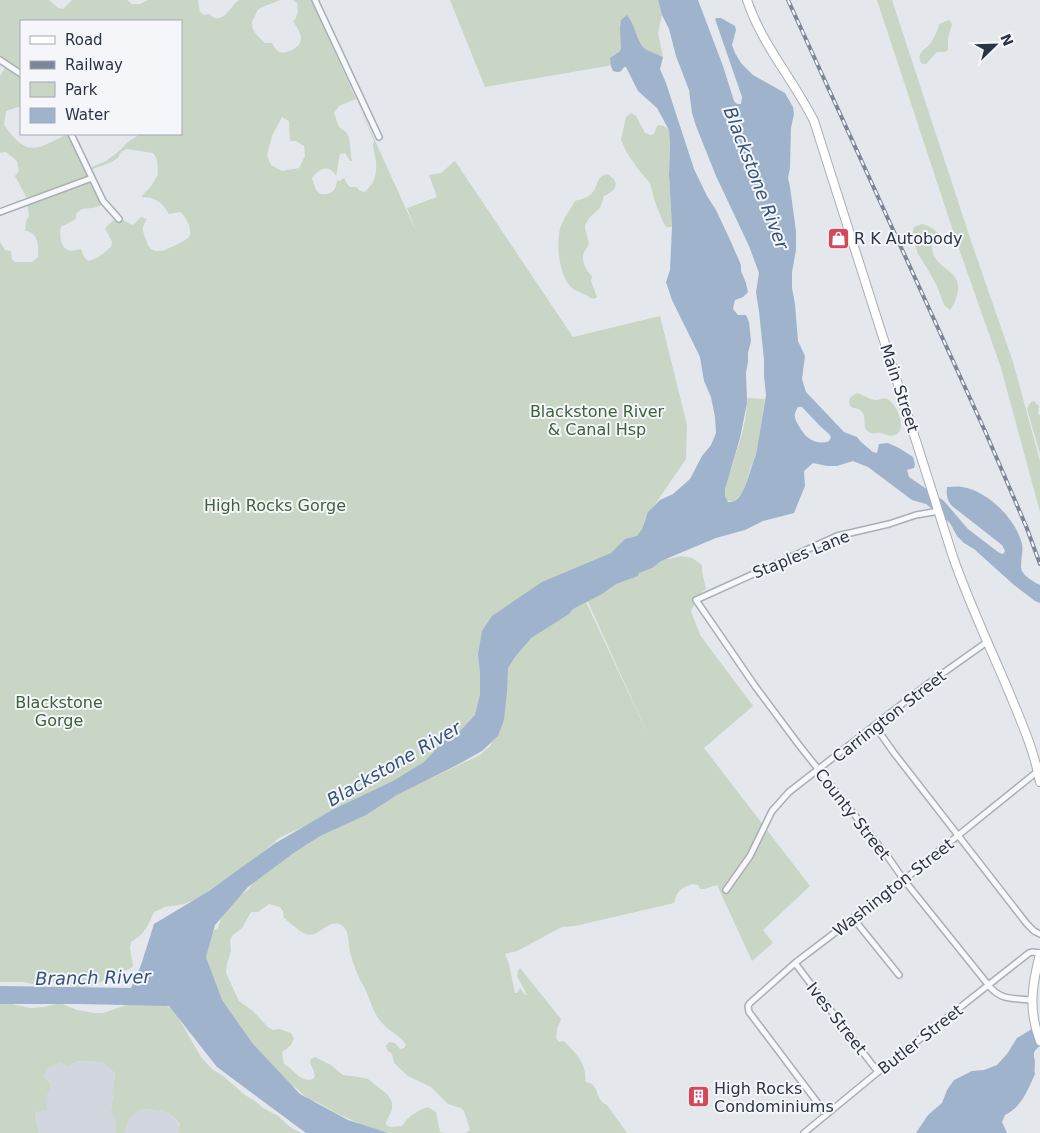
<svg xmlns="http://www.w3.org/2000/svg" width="1040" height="1133" font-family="'DejaVu Sans',sans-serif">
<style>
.built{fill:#d2d6de}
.green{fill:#c9d6c5;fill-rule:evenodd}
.water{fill:#9fb4cc;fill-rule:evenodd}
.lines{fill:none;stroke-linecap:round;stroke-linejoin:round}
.street-casing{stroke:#a9aeb7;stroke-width:8}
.secondary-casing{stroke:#a9aeb7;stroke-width:10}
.street{stroke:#f7f8fa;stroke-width:5}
.secondary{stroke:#fff;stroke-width:8}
.rail-casing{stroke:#7d8696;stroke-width:4}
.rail{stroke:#f4f6f9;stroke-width:2;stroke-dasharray:5.5;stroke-linecap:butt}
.labels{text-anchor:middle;stroke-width:4;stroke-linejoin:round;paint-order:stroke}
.poi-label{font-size:16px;fill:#2b3445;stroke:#f4f6f9;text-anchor:start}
.street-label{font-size:16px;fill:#2b3445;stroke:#f4f6f9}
.park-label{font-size:16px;fill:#3f6138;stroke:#f4f6f9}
.water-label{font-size:18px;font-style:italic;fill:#34527a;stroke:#f4f6f9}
</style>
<rect width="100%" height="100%" fill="#e4e7ec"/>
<path class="built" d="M78,1061L102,1062L115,1073L111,1111L116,1122L115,1133H39L35,1116L45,1101L46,1095L51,1085L44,1076L47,1067L59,1063L68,1066Z
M148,1109L169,1113L180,1125L178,1133H125L129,1119L139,1110Z"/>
<path class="green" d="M0,0H49L58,8L63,9L72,0H127L132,4H140L148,0H198L200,12L204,15L209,14C223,27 230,6 239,0H280L260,8L257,11C256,16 253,18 252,22C251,31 260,38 265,43H272C274,46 276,51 280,52C286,55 301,47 301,39C301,33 296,26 293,21L295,20L298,12L297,3L293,0H311L417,233L407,208L437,197L429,175L441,173L455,161L573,337L660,316L687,425L686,459L645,519L637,547L486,675L476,740L351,804L279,838L253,861L199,898L184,904L165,907L154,912C147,927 145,934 131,942L130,948L133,966L131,968L94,985L79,989L62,982H47L36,985L24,982H0V242L5,250L11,251L12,259L15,262H32L38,257C39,247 38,231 25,231L26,221L29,216L27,203L28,200L15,176L19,171L17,161L6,152L0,153V76L6,66L0,59ZM21,21H181V134H140L128,142L118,152L106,161L90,168L71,134H67C56,139 40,151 27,147C18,144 9,132 4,125L6,111L21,106ZM356,99L374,141C372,147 374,150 375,156C378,169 376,184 364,192L359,190L357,187H350L347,184L344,178L340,181L337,180C336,191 332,195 320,194L316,190L312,178C320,168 329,164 336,176C338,169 338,161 340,154L345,153L350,161H352C350,153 351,137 346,132C344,130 341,129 339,127L334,113L339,106ZM282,117L289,121L290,141H296L304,146L305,156L299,168L282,171L271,165L267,155L272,136ZM126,149L153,153L157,159L158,175C155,178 154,182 152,185C149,189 144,193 141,197C155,197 162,202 169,214L180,212C186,216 193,230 189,237C187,240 165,251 161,251C159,251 154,251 153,250C148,248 147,242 145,237C142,229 142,226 147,219L141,217L133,225L117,217L105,228L112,242L111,247C102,254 100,258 88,261L84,257L81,249C77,250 71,251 68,250C60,247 59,233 61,227L76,219V214C83,207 83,209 92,208C96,208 101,205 105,203L90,170L112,162L119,157L120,153Z
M450,0H658L662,15L658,33L663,57L660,55V57L485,87Z
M877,0H892L971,241L1013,362L1040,461V512L1001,368L958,246Z
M949,20L952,24L948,38V50L945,52H937L926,64H924L921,63C916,52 925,50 931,43C934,38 938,30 939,24Z
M631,113L636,116L645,133L651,135L654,134L657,126L659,125L664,126L669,130L670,145L669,175L672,227H666L663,222L655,202L650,183L638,169L627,153L621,140L626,117Z
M607,174C621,182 617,190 604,196L600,208L590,217L585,225V229L589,243C588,247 584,251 583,255C582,262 587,272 592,276L591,281L597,297C591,301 590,296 584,294C580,292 576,291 573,289C559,277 556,246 560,229C563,219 570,210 575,201C581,199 587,198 591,194C599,187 595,177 607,174Z
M922,224C930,225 940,233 943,240L942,243L931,244C932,247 932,252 934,256C943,272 963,272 957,295C955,302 954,305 950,310L944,305L937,286L927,268L918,254L912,236L914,227Z
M858,393C863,395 870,400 876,400C880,400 883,397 887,399C897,403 908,430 895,435C889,437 885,434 880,433C873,432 879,434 872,433C858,431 871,414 858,409C856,408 853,408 851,407C847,400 850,396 858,393Z
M746,398L765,399L756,455C747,470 749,492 732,502L726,500C723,488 728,477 732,466C738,446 749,419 746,398Z
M1034,401L1039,406L1038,414L1040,415V454L1027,409L1030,403Z
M653,552L669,559L681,556L692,558L702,565V572L706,589L700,594L691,611L700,635L753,706L704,748L810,886L763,930L773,943L752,961L717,885L704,889H700L698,885L692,884C680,889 678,890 674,903L575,926L562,927L517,951L505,954L509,964L515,993H517L520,988L525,995H527L517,976L518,971L520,968L561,1019L557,1029L556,1038L559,1042L564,1041C576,1054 587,1063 585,1081C587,1083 591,1083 593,1085C599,1091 596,1100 607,1105L627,1133H466L470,1130L464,1111L461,1108L448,1104L431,1087L408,1076L394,1063L392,1054L387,1050L386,1046L389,1042L395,1043L400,1049L404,1048L406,1045C401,1036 391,1032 384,1025C373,1014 372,1004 366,991C364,986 361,982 359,978C356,970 352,961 350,952C348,944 350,929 341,925C327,918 319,939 306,934C298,931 291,923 284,918L283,911L280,907L269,904L258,912H251L242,928L233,935L230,940L231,951L227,964L226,973L239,1001L253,1011L268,1027L273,1030L279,1029L291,1033L294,1039L290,1046L282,1052L284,1064C294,1069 300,1083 313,1079L315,1076L313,1069L310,1063L311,1059L315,1057L331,1065L343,1075L359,1077L368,1079L388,1095L392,1102V1110L386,1122V1125L391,1127L402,1126C408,1116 417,1111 428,1107L436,1112L440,1132L444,1133H390L373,1130L336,1113L317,1102L309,1100L296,1088L284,1080L257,1051L222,1005L203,949L211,932L218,928L223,912L231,900L248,890L259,875L315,835L345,823L402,792L480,755L490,746L504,720L503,657L558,616L586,602L650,739L583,591Z
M144,999L169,1007L175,1012L201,1057L212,1069L223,1076L245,1095L255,1101L263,1108L278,1116L290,1127L301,1133H178L180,1124L169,1113L148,1109L139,1110L129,1119L125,1133H115L116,1122L111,1111L115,1073L102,1062L78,1061L68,1066L59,1063L47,1068L44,1076L51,1085C47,1094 45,1099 47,1110L37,1112L35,1116L39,1133H0V1003L12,1004L30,1008L44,1007L60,1003L77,1010L94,1013H103Z"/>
<path class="water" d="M658,0H698L723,66L734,101L737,104H741L742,97L715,19L717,18H721L735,26L736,30L732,45L735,53L741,63L753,75L785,93L793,107L794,114L791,128L790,168L788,178L790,187L796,231V250L792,272V288L795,304L798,341L805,356L802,379L806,392L844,432L857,437L861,442L873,452L877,453L879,444L888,443L899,448L913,457L915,465L914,468L907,470L909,477L944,501L968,529L998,552L1002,554L1004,553L1005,551L1002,545L952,506C947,500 946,495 947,487C952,487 957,486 962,487C988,491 1016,519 1022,544C1024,552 1019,564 1022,571C1025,577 1034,582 1040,585V603L1035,601L1014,585L974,549L964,543L957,536L950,523L934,510L926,504L912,500L868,467L853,461L837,466H827L813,463L804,471L805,486L794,513L763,521L745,530L716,538L661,561L652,568L639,573L638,576L616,584L602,594L573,609L569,614L531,638L515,657L508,668L507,692L504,720L498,736L482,751L457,765L397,795L366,815L320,836L295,852L248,887L215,925L206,957L222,1000L253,1044L300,1094L348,1120L388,1133H306L217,1067L169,1006L79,1004H0V986L131,988L141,965L154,924L209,891L274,844L332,810L393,781L424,762L446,739L460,731L475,715L480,695V672L478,654L482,631L492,616L542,582L611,553L625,539L637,536L642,529L648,512L660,500L673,494L690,479L702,456L711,445L716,433L715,417L711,397L704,381L700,357L672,300L666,282L670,270L672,227L669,175L670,145L669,130L657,108L638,91L626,67H624C621,72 620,73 613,71L611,66L610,58L619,52L621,49L620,28L621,20L627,15C635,24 636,40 644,48C649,52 658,54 663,57L660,69L666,83L694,169L707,196L716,210L731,242L741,265V271L746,283L748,292L743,297L735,300L733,309L738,315H746L749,322L751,341L748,353V362L746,373L747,403L740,438L725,489V496L728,502C745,505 750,466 756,455L766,395L764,376V360L759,311L757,299L756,292L759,273L749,246L716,176L696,126L692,113L689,90L676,56L669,29L662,15ZM798,407H802L820,426L829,434L831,437L829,441C816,446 805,438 799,426C797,423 794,418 795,414C795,413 797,408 798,407Z
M1040,1024V1046C1033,1051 1033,1054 1035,1061C1035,1066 1034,1070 1035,1074C1028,1089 1022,1107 1005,1115L1002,1122L1007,1133H916L928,1115L942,1103L947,1090L954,1080L972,1071L984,1070L997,1065L1007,1054L1017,1038Z"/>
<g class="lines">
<defs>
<path id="street" d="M315,0L379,137
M0,60L21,74
M71,134L103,201L119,219
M0,212L92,178
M939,511L916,515L889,524L837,536L696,600L755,686L799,745L888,857L904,880L990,987C1002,1001 1014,998 1032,1000
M875,726L894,753L1027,924L1034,931L1040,934
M726,890L750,856L772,811L789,792L929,683L987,642
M853,918L899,975
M795,963L819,995L878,1072
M826,1114L749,1012L748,1006L750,1003L795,963L904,880L935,854L1038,771
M804,1133L878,1072L1029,953L1032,952L1040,953"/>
<path id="secondary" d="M747,0C762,45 793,79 814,121L953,557C969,603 990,647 1009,692C1021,721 1034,750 1040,782
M1040,954C1032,985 1028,1010 1040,1041"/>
</defs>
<use href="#street" class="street-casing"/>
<use href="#secondary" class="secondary-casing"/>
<use href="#street" class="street"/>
<use href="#secondary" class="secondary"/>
<defs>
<path id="rail" d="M788,0L985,431L1026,526L1040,564"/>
</defs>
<use href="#rail" class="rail-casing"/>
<use href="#rail" class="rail"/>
</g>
<defs>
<symbol id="shop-square" viewBox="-11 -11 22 22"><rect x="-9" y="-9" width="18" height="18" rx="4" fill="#d1495b" stroke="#f4f6f9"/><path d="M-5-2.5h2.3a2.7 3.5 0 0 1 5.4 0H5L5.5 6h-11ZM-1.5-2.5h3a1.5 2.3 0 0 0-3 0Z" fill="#fff"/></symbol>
<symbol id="building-square" viewBox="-11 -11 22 22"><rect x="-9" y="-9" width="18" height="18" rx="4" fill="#d1495b" stroke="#f4f6f9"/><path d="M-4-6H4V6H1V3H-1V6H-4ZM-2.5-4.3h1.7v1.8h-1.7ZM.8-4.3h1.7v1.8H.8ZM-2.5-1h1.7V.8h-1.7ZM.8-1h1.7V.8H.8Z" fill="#fff"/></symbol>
</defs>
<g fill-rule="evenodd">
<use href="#shop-square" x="826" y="226" width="25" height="25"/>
<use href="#building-square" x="686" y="1084" width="25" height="25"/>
</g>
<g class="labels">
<g class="poi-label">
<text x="854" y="244">R K Autobody</text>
<text x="714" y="1094">High Rocks<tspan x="714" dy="18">Condominiums</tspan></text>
</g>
<g class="street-label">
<text transform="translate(900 388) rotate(72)" y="6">Main Street</text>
<text transform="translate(801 554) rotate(-22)" y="6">Staples Lane</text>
<text transform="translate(889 716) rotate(-38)" y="6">Carrington Street</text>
<text transform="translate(853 814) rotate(52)" y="6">County Street</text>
<text transform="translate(893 887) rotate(-38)" y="6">Washington Street</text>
<text transform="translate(837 1018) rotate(52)" y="6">Ives Street</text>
<text transform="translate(920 1039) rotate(-38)" y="6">Butler Street</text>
</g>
<g class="park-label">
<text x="597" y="417">Blackstone River<tspan x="597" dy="18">&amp; Canal Hsp</tspan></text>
<text x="275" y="511">High Rocks Gorge</text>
<text x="59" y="708">Blackstone<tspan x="59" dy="18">Gorge</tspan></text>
</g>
<g class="water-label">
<text transform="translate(756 178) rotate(69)" y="6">Blackstone River</text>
<text transform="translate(394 764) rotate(-30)" y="6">Blackstone River</text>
<text transform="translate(93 978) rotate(-1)" y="6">Branch River</text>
</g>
</g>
<rect x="20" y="20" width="162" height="115" fill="#f4f6f9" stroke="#a4a8b1"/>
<rect x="30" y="36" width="25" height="8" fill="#ffffff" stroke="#a4a8b1"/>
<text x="65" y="45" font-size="15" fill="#2b3445">Road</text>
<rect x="30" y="61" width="25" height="8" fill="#7d8696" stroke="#a4a8b1"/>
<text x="65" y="70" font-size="15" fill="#2b3445">Railway</text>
<rect x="30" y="82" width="25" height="15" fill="#c9d6c5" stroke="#a4a8b1"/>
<text x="65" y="95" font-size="15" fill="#2b3445">Park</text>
<rect x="30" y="108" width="25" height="15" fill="#9fb4cc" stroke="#a4a8b1"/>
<text x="65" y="120" font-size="15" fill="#2b3445">Water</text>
<g transform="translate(995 45) rotate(67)" stroke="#f4f6f9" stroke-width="4" paint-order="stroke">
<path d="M0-4L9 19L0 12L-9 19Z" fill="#2b3445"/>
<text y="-8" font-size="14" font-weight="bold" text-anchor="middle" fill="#2b3445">N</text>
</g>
</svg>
